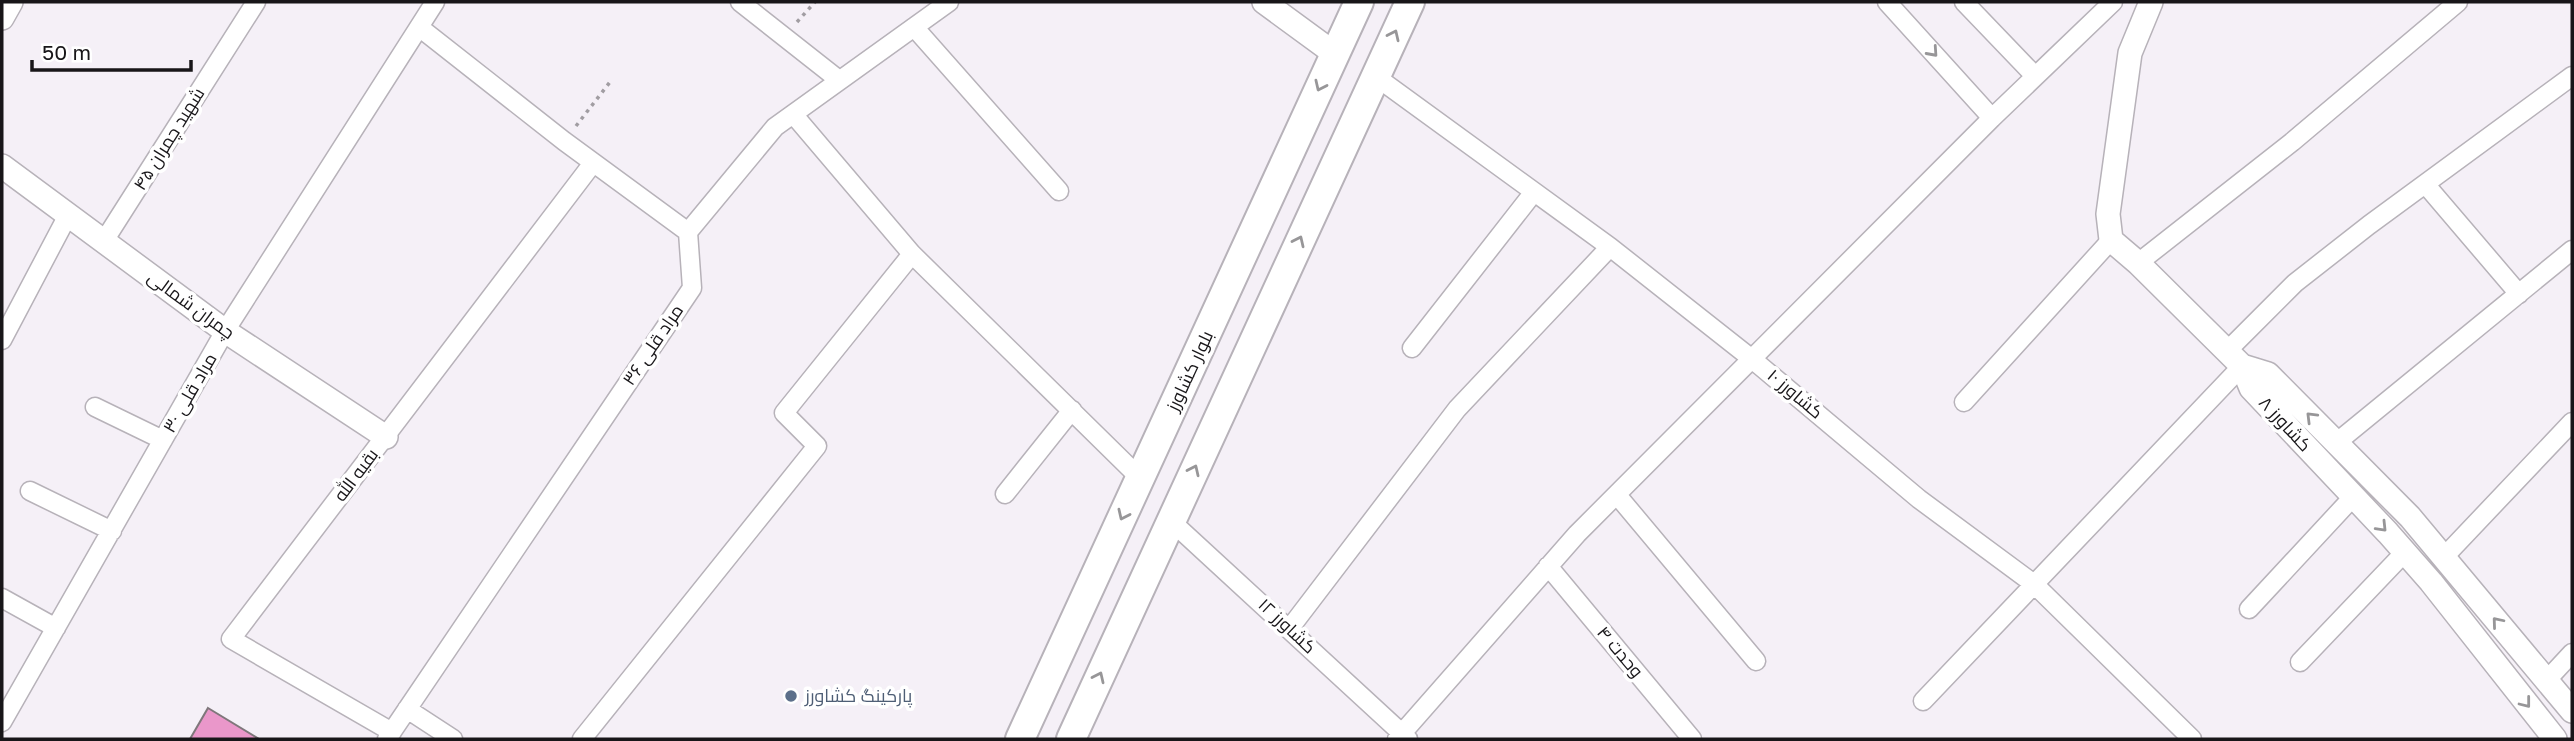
<svg xmlns="http://www.w3.org/2000/svg" width="2574" height="741" font-family="'Golos Text',Cairo,sans-serif">
<style>
.building{fill:#ea97ca;stroke:#7f777b;stroke-width:2}
.lines{fill:none;stroke-linecap:round;stroke-linejoin:round}
.minor-casing{stroke:#b7b2b9;stroke-width:21}
.tertiary-casing{stroke:#b7b2b9;stroke-width:26}
.primary-casing{stroke:#b7b2b9;stroke-width:32}
.path{stroke:#a19da2;stroke-width:3.5;stroke-dasharray:3.5 5;stroke-linecap:butt}
.minor{stroke:#fff;stroke-width:18}
.tertiary{stroke:#fff;stroke-width:23}
.primary{stroke:#fff;stroke-width:28}
.oneway{stroke:#979698}
.service-dot{fill:#5c6f8a;stroke:#fff;stroke-width:2.5}
.labels{text-anchor:middle;stroke-width:7;stroke-linejoin:round;paint-order:stroke}
.street-label{font-size:18px;fill:#181619;stroke:#fff}
.service-label{font-size:18px;fill:#4e5e75;stroke:#fff;text-anchor:start}
</style>
<rect width="100%" height="100%" fill="#f5f0f7"/>
<path class="building" d="M208,708L259,739H190Z"/>
<g class="lines">
<defs>
<path id="minor" d="M740,2L839,80
M1887,2L1992,118
M1964,2L2035,76
M419,27L564,141L688,232
M914,27L1059,191
M1375,76L1610,247L1752,359L1919,499L2034,584L2192,739
M793,114L912,254L1140,478
M2426,185L2519,294
M104,241L256,2
M2138,263L2292,142L2458,2
M2,340L68,215
M1412,348L1534,192
M2226,352L2295,283L2369,225L2572,76
M1964,402L2111,240
M95,407L163,440
M2336,443L2572,250
M30,491L112,531
M1005,494L1072,410
M1617,495L1756,661
M1171,521L1408,739
M2444,557L2572,422
M1548,566L1692,739
M2,598L56,628
M2249,609L2353,497
M1290,628L1457,409L1610,247
M2300,662L2405,552
M2546,681L2572,653
M1923,701L2242,366
M407,709L453,739
M2,722L225,331L435,2
M392,732L231,639L593,163
M387,739L692,288L688,232L775,127L949,2
M582,739L817,446L784,413L912,254
M1397,739L1577,534L1992,118L2113,2"/>
<path id="tertiary" d="M1264,2L1335,54
M2151,2L2130,53L2108,214L2111,240L2138,263L2242,366L2251,388L2388,533L2431,582L2555,739
M2,18L11,2
M2,166L225,331L386,437
M2242,366L2268,374L2410,517L2572,711"/>
<path id="primary" d="M1020,739L1359,2
M1071,739L1410,2"/>
</defs>
<use href="#minor" class="minor-casing"/>
<use href="#tertiary" class="tertiary-casing"/>
<use href="#primary" class="primary-casing"/>
<path class="path" d="M797,22L815,2
M576,126L610,82"/>
<use href="#minor" class="minor"/>
<use href="#tertiary" class="tertiary"/>
<use href="#primary" class="primary"/>
</g>
<defs><path id="oneway-chevron" d="M-2-3.5L2.5 0L-2 3.5" fill="none" stroke-width="1.6" stroke-linecap="round" stroke-linejoin="round" transform="scale(1.75)"/></defs>
<g class="oneway">
<use href="#oneway-chevron" transform="translate(1394 35) rotate(-65)"/>
<use href="#oneway-chevron" transform="translate(1933 52) rotate(48)"/>
<use href="#oneway-chevron" transform="translate(1320 86) rotate(115)"/>
<use href="#oneway-chevron" transform="translate(1299 241) rotate(-65)"/>
<use href="#oneway-chevron" transform="translate(2311 417) rotate(-135)"/>
<use href="#oneway-chevron" transform="translate(1194 470) rotate(-65)"/>
<use href="#oneway-chevron" transform="translate(1123 515) rotate(115)"/>
<use href="#oneway-chevron" transform="translate(2382 527) rotate(46)"/>
<use href="#oneway-chevron" transform="translate(2497 622) rotate(-130)"/>
<use href="#oneway-chevron" transform="translate(1099 677) rotate(-65)"/>
<use href="#oneway-chevron" transform="translate(2526 703) rotate(52)"/>
</g>
<circle class="service-dot" cx="791" cy="696" r="7"/>
<g class="labels">
<g class="street-label">
<text transform="translate(169 139) rotate(-58)" y="6">شهید چمران ۴۵</text>
<text transform="translate(191 305) rotate(36)" y="6">چمران شمالی</text>
<text transform="translate(653 345) rotate(-56)" y="6">مراد قلی ۳۶</text>
<text transform="translate(1190 371) rotate(-65)" y="6">بلوار کشاورز</text>
<text transform="translate(190 393) rotate(-60)" y="6">مراد قلی ۳۰</text>
<text transform="translate(1795 394) rotate(40)" y="6">کشاورز ۱۰</text>
<text transform="translate(2285 424) rotate(47)" y="6">کشاورز ۸</text>
<text transform="translate(356 475) rotate(-53)" y="6">بقیه الله</text>
<text transform="translate(1287 626) rotate(43)" y="6">کشاورز ۱۲</text>
<text transform="translate(1620 652) rotate(50)" y="6">وحدت ۴</text>
</g>
<g class="service-label">
<text x="805" y="702">پارکینگ کشاورز</text>
</g>
</g>
<rect width="2574" height="741" fill="none" stroke="#181619" stroke-width="7"/>
<path d="M32 60v10h159v-10" fill="none" stroke="#181619" stroke-width="3.5"/>
<text x="42" y="60" font-size="21" fill="#181619" stroke="#ffffff" stroke-width="5" paint-order="stroke">50 m</text>
</svg>
